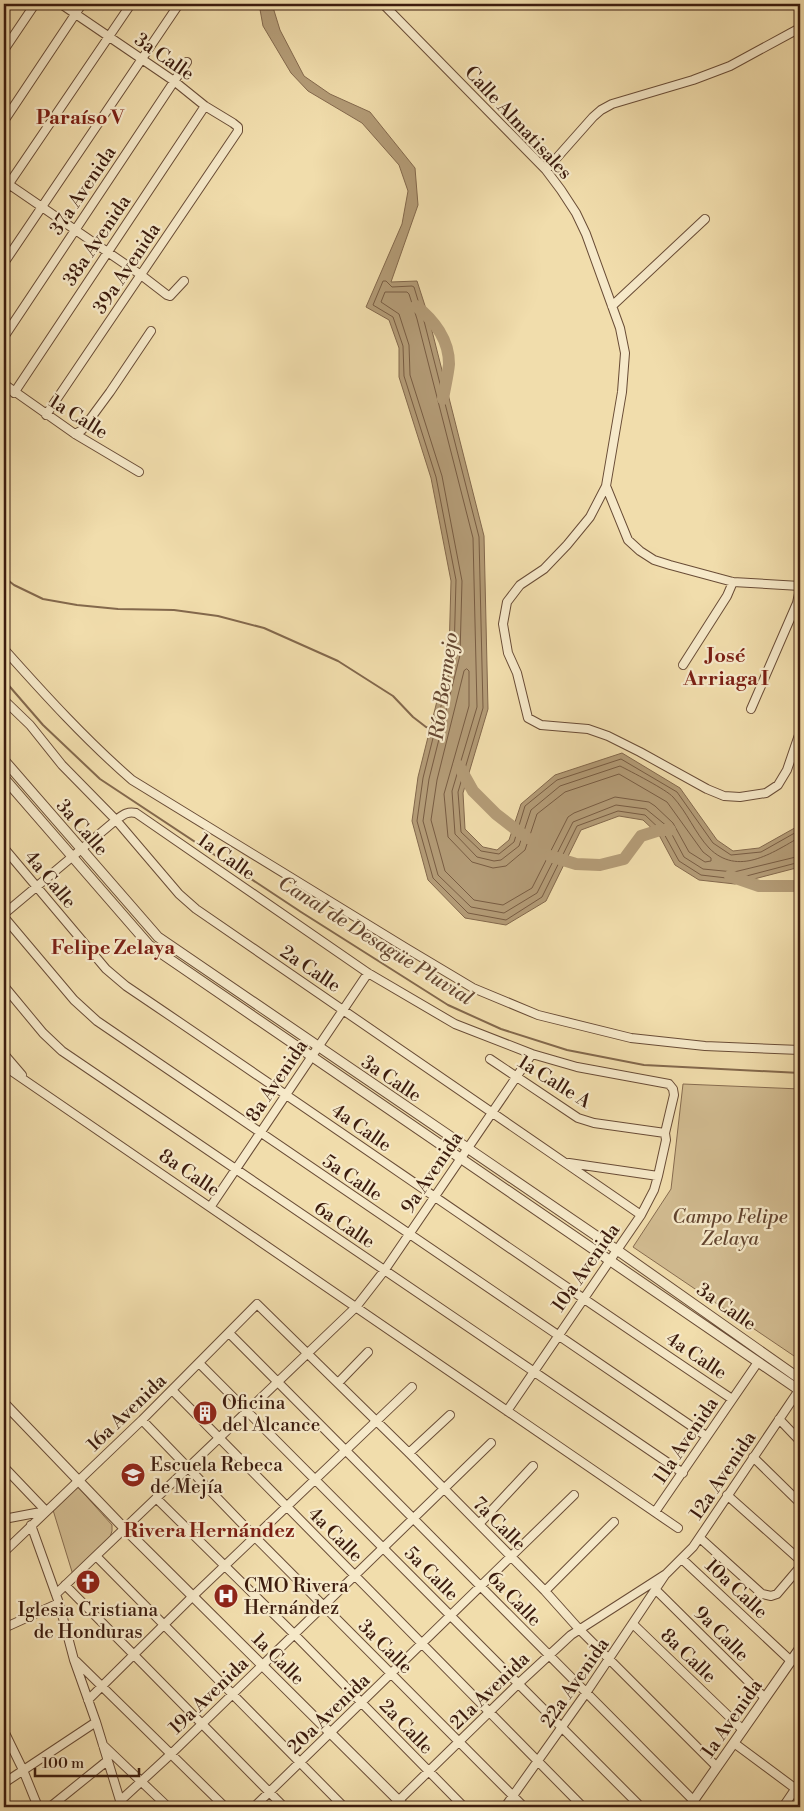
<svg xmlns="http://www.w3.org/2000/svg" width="804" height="1811" font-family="'Libre Bodoni',serif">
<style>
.green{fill:#d2bc91;stroke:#876c50}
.water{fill:#b39b76;stroke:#83684c}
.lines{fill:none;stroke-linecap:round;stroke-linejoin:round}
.shore{stroke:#785c42;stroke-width:1}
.stream{stroke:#83684c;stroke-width:2}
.river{stroke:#b39b76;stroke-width:12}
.minor-casing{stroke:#694c36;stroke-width:10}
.tertiary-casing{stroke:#694c36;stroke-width:11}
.minor{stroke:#f6e9c9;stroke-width:8}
.tertiary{stroke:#f6e9c9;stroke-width:9}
.labels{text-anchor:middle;stroke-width:4.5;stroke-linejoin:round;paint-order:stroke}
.street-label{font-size:19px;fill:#3c1c0e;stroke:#f6e9c9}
.park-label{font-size:19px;font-style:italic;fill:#62442f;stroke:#f6e9c9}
.poi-label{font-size:19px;fill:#3c1c0e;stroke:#f6e9c9;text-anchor:start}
.neighbourhood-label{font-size:20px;font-weight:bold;fill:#7a1f14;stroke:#f6e9c9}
.water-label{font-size:20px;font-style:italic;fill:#664832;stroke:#f6e9c9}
</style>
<rect width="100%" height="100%" fill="#f1ddac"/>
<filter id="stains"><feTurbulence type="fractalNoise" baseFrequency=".004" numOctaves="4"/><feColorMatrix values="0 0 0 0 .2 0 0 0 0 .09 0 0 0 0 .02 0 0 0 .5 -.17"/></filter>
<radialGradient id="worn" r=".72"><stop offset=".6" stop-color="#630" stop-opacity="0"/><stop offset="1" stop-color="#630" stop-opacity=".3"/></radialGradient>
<path class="green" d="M683,1084L800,1089V1360L633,1247L671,1189Z
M78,1487L112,1525V1531L110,1537L73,1575L53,1510Z"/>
<path class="water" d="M259,4H272L280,30L304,76L330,94L370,112L415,168L418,205L391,282L417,281L428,315L484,536L488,709L463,793L465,829L483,847L497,850L509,840L521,804L555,775L622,753L680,788L717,840L733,851L759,848L800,825V867L735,884L699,880L675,865L659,835L643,820L619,816L581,830L546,901L506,925L465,918L428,880L412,821L418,777L449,653L451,581L431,478L399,377V348L389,320L366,307L402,224L408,191L399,165L362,123L308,91L291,73L263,26Z"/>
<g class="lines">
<path class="shore" d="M467,669L469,671V706L444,794L448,837L472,862L493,868L506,866L525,850L537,814L565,792L619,774L667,802L703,852L711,858V861L705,862L689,852L673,823L655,806L649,802L615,797L574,813L568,817L532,888L503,905L474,900L445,871L431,820L437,780L464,671Z
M800,830L761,852L731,855L713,843L677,792L621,759L557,780L525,806L514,842L499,854L481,851L461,832L458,792L483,708L479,537L423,317L414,287L412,286L392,287L386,281H383L373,305L393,317L403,346L404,376L436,477L456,580L454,654L423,778L417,821L433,878L468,913L506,920L542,897L577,826L618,811L645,815L663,832L679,861L701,875L735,879L800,862
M800,837C772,853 738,877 709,848C695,833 687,812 673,797C667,790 630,771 620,766L560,786L531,810L519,846L501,860L494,861L477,857L455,834L452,791L477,707L473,538L417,319L409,294L407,292H385L381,302L399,314L409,345L410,375L442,476L462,581L460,655L429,779L423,821L438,875L471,907L504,913L537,893L573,822L616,805L646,809L668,827L684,857L703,869L734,872L800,856"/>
<path class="stream" d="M4,577L14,585L43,599L77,605L118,609L174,610L218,616L264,628L338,661L393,696L413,717L426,727L431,728
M4,680L43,725L100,779L301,912L448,1005L501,1029L567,1050L644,1065L800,1073"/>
<path class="river" d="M416,306C434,320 449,340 449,364C448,375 445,387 443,399
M459,766L473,791L496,814L527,838
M550,856L576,864L600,865L624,859L641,836L660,830H670
M730,876L759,886H800"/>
<defs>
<path id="minor" d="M383,4L546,170L561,190L576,213L586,234L620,328L625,353L622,392L606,486L628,540L640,551L654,560L670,565L733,582L800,586
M4,50L35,4
M4,121L82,4
M546,170L593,117L601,110L612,104L693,80L730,66L800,28
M4,181L141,275L167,295L170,296L184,281
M4,191L131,4
M4,263L179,4
M612,306L705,219
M4,337L187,62
M4,384L75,434L139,472
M14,393L205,106
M46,415L238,131V127L233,123L205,106L174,81L61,4
M75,434L82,430L110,392L151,331
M606,486L590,517L567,545L544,569L520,585L507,602L503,624L508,653L517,673L528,718L541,725L588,729L608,736L640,752L707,789L724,796L740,797L766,793L778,785L787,770L800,732
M4,649C45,695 86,740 132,780L406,948L473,988L538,1015L631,1038L705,1046L800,1050
M683,665L727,596L733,582
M4,700L30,725L62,765L116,820L179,894L196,909L641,1215
M751,709L797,603L800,589
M4,848L106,969L126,986C329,1123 529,1263 732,1399
M4,914L116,820C123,815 127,811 136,813L368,973L455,1024L532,1054L577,1067L669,1084L673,1089L674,1095L665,1133L666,1140L658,1176L654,1190L641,1215L507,1411
M4,917L74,1000L97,1021L706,1436
M4,986L43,1033L62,1051L683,1473
M4,1054L22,1075
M490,1059L578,1118L594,1123L665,1133
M4,1066C229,1219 453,1374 678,1528
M569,1163L658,1176
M211,1206L368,973
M229,1333L694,1801
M199,1363L641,1807
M338,1383L368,1352
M172,1390L583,1807
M779,1419L800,1441
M142,1420L255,1537L524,1807
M409,1453L450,1415
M753,1457L800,1503
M4,1467L46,1511
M727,1495L800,1560
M156,1498L294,1634L464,1807
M655,1512L758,1362
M4,1519L46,1511
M479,1524L533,1466
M31,1525L59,1603L74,1660L96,1722L122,1807
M700,1538L762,1594L771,1596L777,1594L800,1567
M4,1552L142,1420L257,1304L409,1453L545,1591L579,1629L717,1767
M96,1556L344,1807
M682,1559L791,1661
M65,1585L284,1807
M656,1590L765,1698
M545,1591L614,1522
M56,1594L356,1307L384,1271L532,1054
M634,1625L743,1730
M4,1628L59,1603
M76,1661L225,1807
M88,1700L193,1596L412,1387
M4,1731L23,1770L38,1807
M734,1743L800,1792
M103,1745L168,1807
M4,1783L96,1722
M120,1801L171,1754L491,1443
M50,1807L107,1761
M254,1807L574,1495
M392,1807L518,1684L571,1635L666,1574L693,1547L799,1390
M505,1807L586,1693L665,1575
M783,1807L800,1782"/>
<path id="tertiary" d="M4,760L158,937L617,1250L800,1379
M4,778L149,945L799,1390L800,1388
M4,1403L124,1528L405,1807
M689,1807L800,1648"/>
</defs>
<use href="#minor" class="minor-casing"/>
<use href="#tertiary" class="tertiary-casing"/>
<use href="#minor" class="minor"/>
<use href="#tertiary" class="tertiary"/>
</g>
<defs>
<symbol id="building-disc" viewBox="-11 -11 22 22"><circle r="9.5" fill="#8f2418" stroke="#f6e9c9"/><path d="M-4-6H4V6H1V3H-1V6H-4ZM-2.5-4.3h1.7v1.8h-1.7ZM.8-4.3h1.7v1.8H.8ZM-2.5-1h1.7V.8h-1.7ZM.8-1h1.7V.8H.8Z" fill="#fff"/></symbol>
<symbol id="school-disc" viewBox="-11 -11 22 22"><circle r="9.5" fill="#8f2418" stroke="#f6e9c9"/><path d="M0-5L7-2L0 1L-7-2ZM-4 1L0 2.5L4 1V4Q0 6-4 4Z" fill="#fff"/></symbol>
<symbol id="church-disc" viewBox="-11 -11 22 22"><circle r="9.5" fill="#8f2418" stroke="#f6e9c9"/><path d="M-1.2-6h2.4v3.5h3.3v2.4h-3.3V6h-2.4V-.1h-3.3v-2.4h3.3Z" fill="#fff"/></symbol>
<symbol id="hospital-disc" viewBox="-11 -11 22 22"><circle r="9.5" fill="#8f2418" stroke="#f6e9c9"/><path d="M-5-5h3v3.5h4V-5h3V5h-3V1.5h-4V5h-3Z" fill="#fff"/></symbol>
</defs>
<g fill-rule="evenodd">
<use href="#building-disc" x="191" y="1399" width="28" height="28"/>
<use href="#school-disc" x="119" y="1461" width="28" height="28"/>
<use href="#church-disc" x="74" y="1568" width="28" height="28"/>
<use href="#hospital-disc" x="212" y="1582" width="28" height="28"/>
</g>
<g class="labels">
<g class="street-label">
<text transform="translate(165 56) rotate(35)" y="7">3a Calle</text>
<text transform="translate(519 122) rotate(47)" y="7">Calle Almatisales</text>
<text transform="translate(82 190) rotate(-56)" y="7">37a Avenida</text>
<text transform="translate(96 240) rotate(-56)" y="7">38a Avenida</text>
<text transform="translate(126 268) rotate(-56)" y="7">39a Avenida</text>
<text transform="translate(79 416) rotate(32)" y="7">1a Calle</text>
<text transform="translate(83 827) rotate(49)" y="7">3a Calle</text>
<text transform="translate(227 856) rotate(35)" y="7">1a Calle</text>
<text transform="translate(51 879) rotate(50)" y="7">4a Calle</text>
<text transform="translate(311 968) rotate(34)" y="7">2a Calle</text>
<text transform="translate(392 1078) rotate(34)" y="7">3a Calle</text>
<text transform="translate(276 1080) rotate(-56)" y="7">8a Avenida</text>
<text transform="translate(555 1081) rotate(32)" y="7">1a Calle A</text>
<text transform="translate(362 1127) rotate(35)" y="7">4a Calle</text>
<text transform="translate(190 1172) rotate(34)" y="7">8a Calle</text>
<text transform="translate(431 1172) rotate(-56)" y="7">9a Avenida</text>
<text transform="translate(353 1177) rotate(34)" y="7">5a Calle</text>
<text transform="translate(345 1224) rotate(34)" y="7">6a Calle</text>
<text transform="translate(585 1267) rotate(-55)" y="7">10a Avenida</text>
<text transform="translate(727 1306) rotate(35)" y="7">3a Calle</text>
<text transform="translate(697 1355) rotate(34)" y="7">4a Calle</text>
<text transform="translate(126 1412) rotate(-44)" y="7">16a Avenida</text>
<text transform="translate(685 1440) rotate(-56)" y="7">11a Avenida</text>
<text transform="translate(722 1475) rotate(-56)" y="7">12a Avenida</text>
<text transform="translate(500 1523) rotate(45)" y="7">7a Calle</text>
<text transform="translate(336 1534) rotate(45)" y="7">4a Calle</text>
<text transform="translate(432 1573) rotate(45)" y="7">5a Calle</text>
<text transform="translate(737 1588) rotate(43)" y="7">10a Calle</text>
<text transform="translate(515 1598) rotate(46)" y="7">6a Calle</text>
<text transform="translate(722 1633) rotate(45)" y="7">9a Calle</text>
<text transform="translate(386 1646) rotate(45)" y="7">3a Calle</text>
<text transform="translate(689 1655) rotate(44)" y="7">8a Calle</text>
<text transform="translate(279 1658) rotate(45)" y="7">1a Calle</text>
<text transform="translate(574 1682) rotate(-55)" y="7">22a Avenida</text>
<text transform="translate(489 1690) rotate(-44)" y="7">21a Avenida</text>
<text transform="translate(208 1695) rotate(-44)" y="7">19a Avenida</text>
<text transform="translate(328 1713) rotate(-44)" y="7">20a Avenida</text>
<text transform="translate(731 1718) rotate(-55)" y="7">1a Avenida</text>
<text transform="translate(407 1726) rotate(46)" y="7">2a Calle</text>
</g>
<g class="park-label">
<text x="730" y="1223">Campo Felipe<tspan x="730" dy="22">Zelaya</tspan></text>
</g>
<g class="poi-label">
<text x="222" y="1409">Oficina<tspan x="222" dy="22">del Alcance</tspan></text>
<text x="150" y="1471">Escuela Rebeca<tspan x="150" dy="22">de Mejía</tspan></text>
<text x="244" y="1592">CMO Rivera<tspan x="244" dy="22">Hernández</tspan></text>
<text x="88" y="1616" text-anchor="middle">Iglesia Cristiana<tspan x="88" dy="22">de Honduras</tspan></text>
</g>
<g class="neighbourhood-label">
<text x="80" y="124">Paraíso V</text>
<text x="726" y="662">José<tspan x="726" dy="23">Arriaga I</tspan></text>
<text x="113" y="954">Felipe Zelaya</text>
<text x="209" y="1537">Rivera Hernández</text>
</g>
<g class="water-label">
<text transform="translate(443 686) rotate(-82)" y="7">Río Bermejo</text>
<text transform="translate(376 940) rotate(32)" y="7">Canal de Desagüe Pluvial</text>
</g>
</g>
<rect width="804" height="1811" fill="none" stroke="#f1ddac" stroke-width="20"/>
<rect x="5" y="5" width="794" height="1801" fill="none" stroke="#3c1c0e" stroke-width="2.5"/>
<rect x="10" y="10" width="784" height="1791" fill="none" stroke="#3c1c0e"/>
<path d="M35 1768v8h104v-8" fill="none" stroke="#3c1c0e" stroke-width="2.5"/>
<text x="42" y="1768" font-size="15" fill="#3c1c0e" stroke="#f6e9c9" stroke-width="4" paint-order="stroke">100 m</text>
<rect width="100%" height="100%" filter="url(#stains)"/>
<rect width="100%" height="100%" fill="url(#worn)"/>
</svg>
